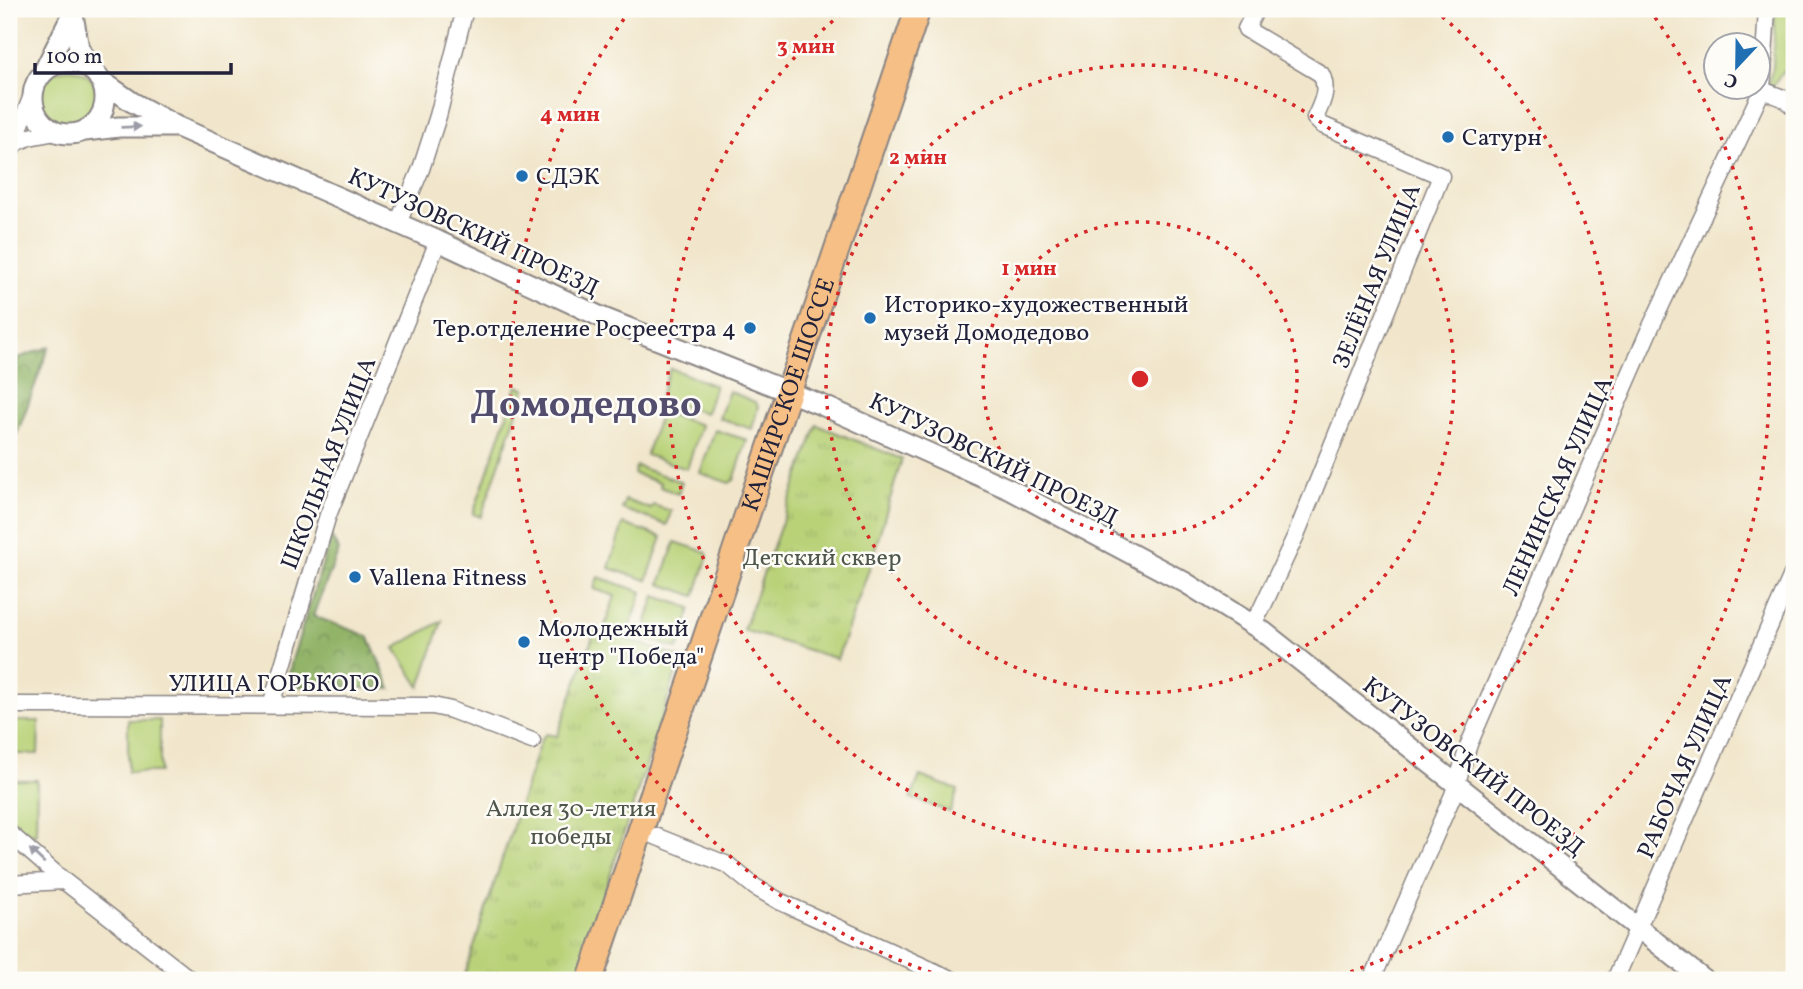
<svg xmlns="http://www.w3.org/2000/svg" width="1803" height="989" font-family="Vollkorn,serif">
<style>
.green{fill:#b9d278;stroke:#6e7a5a;stroke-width:2}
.forest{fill:url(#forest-crowns);stroke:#5a6b52;stroke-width:2}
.park{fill:url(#park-tufts);stroke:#6e7a5a;stroke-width:2}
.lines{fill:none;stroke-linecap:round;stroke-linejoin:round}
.minor-casing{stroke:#8a8483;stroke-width:19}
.tertiary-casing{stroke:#8a8483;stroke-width:23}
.primary-casing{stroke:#8a8483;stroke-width:28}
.minor{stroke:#fff;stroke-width:16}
.tertiary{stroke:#fff;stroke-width:19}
.primary{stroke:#f5bf86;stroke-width:24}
.oneway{fill:#9c9ca7}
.ring{fill:none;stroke:#d62828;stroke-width:3.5;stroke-dasharray:3.5 7}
.poi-dot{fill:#1f6fb2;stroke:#fdfcf7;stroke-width:2.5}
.labels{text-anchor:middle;stroke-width:5;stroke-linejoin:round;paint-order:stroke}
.poi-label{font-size:24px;fill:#22223b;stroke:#fdfcf7;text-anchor:start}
.street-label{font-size:24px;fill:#22223b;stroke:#fdfcf7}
.park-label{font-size:24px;fill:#4f574d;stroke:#fdfcf7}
.town-label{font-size:38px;font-weight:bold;fill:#544e6e;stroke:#fdfcf7}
.centre{fill:#d62828;stroke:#fdfcf7;stroke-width:3.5}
.ring-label{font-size:21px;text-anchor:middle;font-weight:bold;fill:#d62828;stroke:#fdfcf7;stroke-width:5;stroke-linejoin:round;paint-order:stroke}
</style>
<defs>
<pattern id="forest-crowns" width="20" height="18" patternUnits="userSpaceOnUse" patternTransform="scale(1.75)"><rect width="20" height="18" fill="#92b468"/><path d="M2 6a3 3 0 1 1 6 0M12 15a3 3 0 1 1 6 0" fill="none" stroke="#779257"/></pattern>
<pattern id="park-tufts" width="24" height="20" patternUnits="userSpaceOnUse" patternTransform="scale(1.75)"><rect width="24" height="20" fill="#b9d278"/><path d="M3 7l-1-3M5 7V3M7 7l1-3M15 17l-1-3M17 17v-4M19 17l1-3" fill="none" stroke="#9fb469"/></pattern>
</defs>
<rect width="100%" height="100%" fill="#fdfcf7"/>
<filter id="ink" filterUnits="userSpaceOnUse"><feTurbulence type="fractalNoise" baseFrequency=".0143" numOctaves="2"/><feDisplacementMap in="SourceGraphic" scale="14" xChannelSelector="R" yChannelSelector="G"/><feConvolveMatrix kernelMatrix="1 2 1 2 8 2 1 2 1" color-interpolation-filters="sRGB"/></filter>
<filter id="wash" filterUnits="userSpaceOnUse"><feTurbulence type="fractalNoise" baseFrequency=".00686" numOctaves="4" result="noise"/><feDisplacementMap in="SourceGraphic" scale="28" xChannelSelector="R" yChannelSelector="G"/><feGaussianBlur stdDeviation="1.57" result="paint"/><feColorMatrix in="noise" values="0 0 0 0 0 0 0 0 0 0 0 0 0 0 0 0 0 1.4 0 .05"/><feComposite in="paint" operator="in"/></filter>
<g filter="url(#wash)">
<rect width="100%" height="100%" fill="#f1e6cb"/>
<path class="green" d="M1775,9H1794V76L1784,70L1773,86L1768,84L1773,67Z
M40 98a29 29 0 1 1 58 0a29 29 0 1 1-58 0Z
M670,368L715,386L706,413L659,399Z
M517,386L525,389L481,517L473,514Z
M729,391L755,402L758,407L752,429L719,418Z
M661,412L701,425L687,469L646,455Z
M715,430L747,440L734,480L729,483L700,473Z
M636,466L682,482L678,494L660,487L661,483L634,474Z
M625,500L651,509L653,505L671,511L667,525L622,509Z
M623,524L662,537L647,580L609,568Z
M675,542L706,552L708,556L695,596L660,584Z
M598,577L642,592L628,634L605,626L615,596L594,589Z
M655,596L691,608L678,649L642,638Z
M442,621L420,687L395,648Z
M128,720H160V772H128Z
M9,721H39L38,754H9Z
M920,776L958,790L950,812L911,798Z
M9,780H37L36,835L20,829L9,819Z"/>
<path class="forest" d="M49,347L9,456V380L18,358Z
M331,537L339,550L313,616L368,636L391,689L286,686L292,660Z"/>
<path class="park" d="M817,425L902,459L868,572L837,659L743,630Z
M596,628L681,658L576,980H463L541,739L546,734L557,736Z"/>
</g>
<g filter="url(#ink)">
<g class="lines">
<defs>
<path id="minor" d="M1762,90L1783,98L1794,107
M14,144L29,137L56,132
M9,155L33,93
M398,223L421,169L438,116L465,9
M1252,624L1261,610L1296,535L1441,176L1322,125L1315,118C1322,103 1329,89 1321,74L1246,29L1256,9
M9,705L433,706L451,710L532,741
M271,705L328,515L438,241
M9,833L64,881L191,980
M655,836L728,865L755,887L781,902L953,980
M9,884L64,881
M1372,980L1453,795L1469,744L1648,333L1762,90L1767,9
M1615,980L1794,570"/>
<path id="tertiary" d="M73,15L79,48L91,70
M33 98a36 36 0 1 1 72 0a36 36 0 1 1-72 0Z
M43,73L75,9
M99,79L132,102L178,127L438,241L601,317L824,406L1011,490L1186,583L1264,632L1704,980
M85,131L119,127H173"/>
<g id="primary">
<path id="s1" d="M590,980L918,9"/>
</g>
</defs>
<use href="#minor" class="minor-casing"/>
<use href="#tertiary" class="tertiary-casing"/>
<use href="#primary" class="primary-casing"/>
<use href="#minor" class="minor"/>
<use href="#tertiary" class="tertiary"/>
<use href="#primary" class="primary"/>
</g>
<defs><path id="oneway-solid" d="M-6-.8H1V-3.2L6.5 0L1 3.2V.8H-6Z" transform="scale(1.75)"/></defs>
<g class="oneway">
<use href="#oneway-solid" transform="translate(131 127) rotate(-2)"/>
<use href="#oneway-solid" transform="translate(37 856) rotate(-137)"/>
</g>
</g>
<g class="ring">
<circle cx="1140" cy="379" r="157"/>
<circle cx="1140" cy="379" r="314"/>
<path d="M1434 10A472 472 0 1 1 846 10"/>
<path d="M951 979A629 629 0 0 1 631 9M1649 9A629 629 0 0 1 1329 979"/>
</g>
<g class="poi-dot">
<circle cx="1448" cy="137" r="7"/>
<circle cx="522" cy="176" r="7"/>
<circle cx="870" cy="318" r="7"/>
<circle cx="750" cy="328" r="7"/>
<circle cx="355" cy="577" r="7"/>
<circle cx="524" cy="642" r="7"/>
</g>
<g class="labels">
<g class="poi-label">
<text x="1462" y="145">Сатурн</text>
<text x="536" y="184">СДЭК</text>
<text x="884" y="312">Историко-художественный<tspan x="884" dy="28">музей Домодедово</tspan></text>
<text x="736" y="336" text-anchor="end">Тер.отделение Росреестра 4</text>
<text x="369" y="585">Vallena Fitness</text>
<text x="538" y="636">Молодежный<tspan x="538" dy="28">центр "Победа"</tspan></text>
</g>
<g class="street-label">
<text transform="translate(474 232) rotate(25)" y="8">КУТУЗОВСКИЙ ПРОЕЗД</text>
<text transform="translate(1376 276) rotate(-68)" y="8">ЗЕЛЁНАЯ УЛИЦА</text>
<text dy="8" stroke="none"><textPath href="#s1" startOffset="618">КАШИРСКОЕ ШОССЕ</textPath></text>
<text transform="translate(994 459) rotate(26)" y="8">КУТУЗОВСКИЙ ПРОЕЗД</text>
<text transform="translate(328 463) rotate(-69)" y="8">ШКОЛЬНАЯ УЛИЦА</text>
<text transform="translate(1557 486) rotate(-66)" y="8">ЛЕНИНСКАЯ УЛИЦА</text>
<text x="274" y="691">УЛИЦА ГОРЬКОГО</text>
<text transform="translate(1474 766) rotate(38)" y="8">КУТУЗОВСКИЙ ПРОЕЗД</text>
<text transform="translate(1684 766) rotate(-66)" y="8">РАБОЧАЯ УЛИЦА</text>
</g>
<g class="park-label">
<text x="822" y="565">Детский сквер</text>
<text x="571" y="816">Аллея 30-летия<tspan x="571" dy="28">победы</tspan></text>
</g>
<g class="town-label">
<text x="586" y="416">Домодедово</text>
</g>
</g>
<circle cx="1140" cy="379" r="10" class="centre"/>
<g class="ring-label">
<text x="806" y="53">3 мин</text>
<text x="570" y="121">4 мин</text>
<text x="918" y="164">2 мин</text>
<text x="1029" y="275">1 мин</text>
</g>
<rect width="1803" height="989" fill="none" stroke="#fdfcf7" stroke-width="35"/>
<g transform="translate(1737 66) rotate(202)"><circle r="33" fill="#fdfcf7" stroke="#a5a5ac" stroke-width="2"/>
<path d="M0-5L12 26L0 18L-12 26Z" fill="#1f6fb2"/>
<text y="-10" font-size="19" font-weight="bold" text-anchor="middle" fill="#22223b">С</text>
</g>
<path d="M35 63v10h196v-10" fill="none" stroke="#22223b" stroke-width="3.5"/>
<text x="46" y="63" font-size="21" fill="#22223b" stroke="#fdfcf7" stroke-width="5" paint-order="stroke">100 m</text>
</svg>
